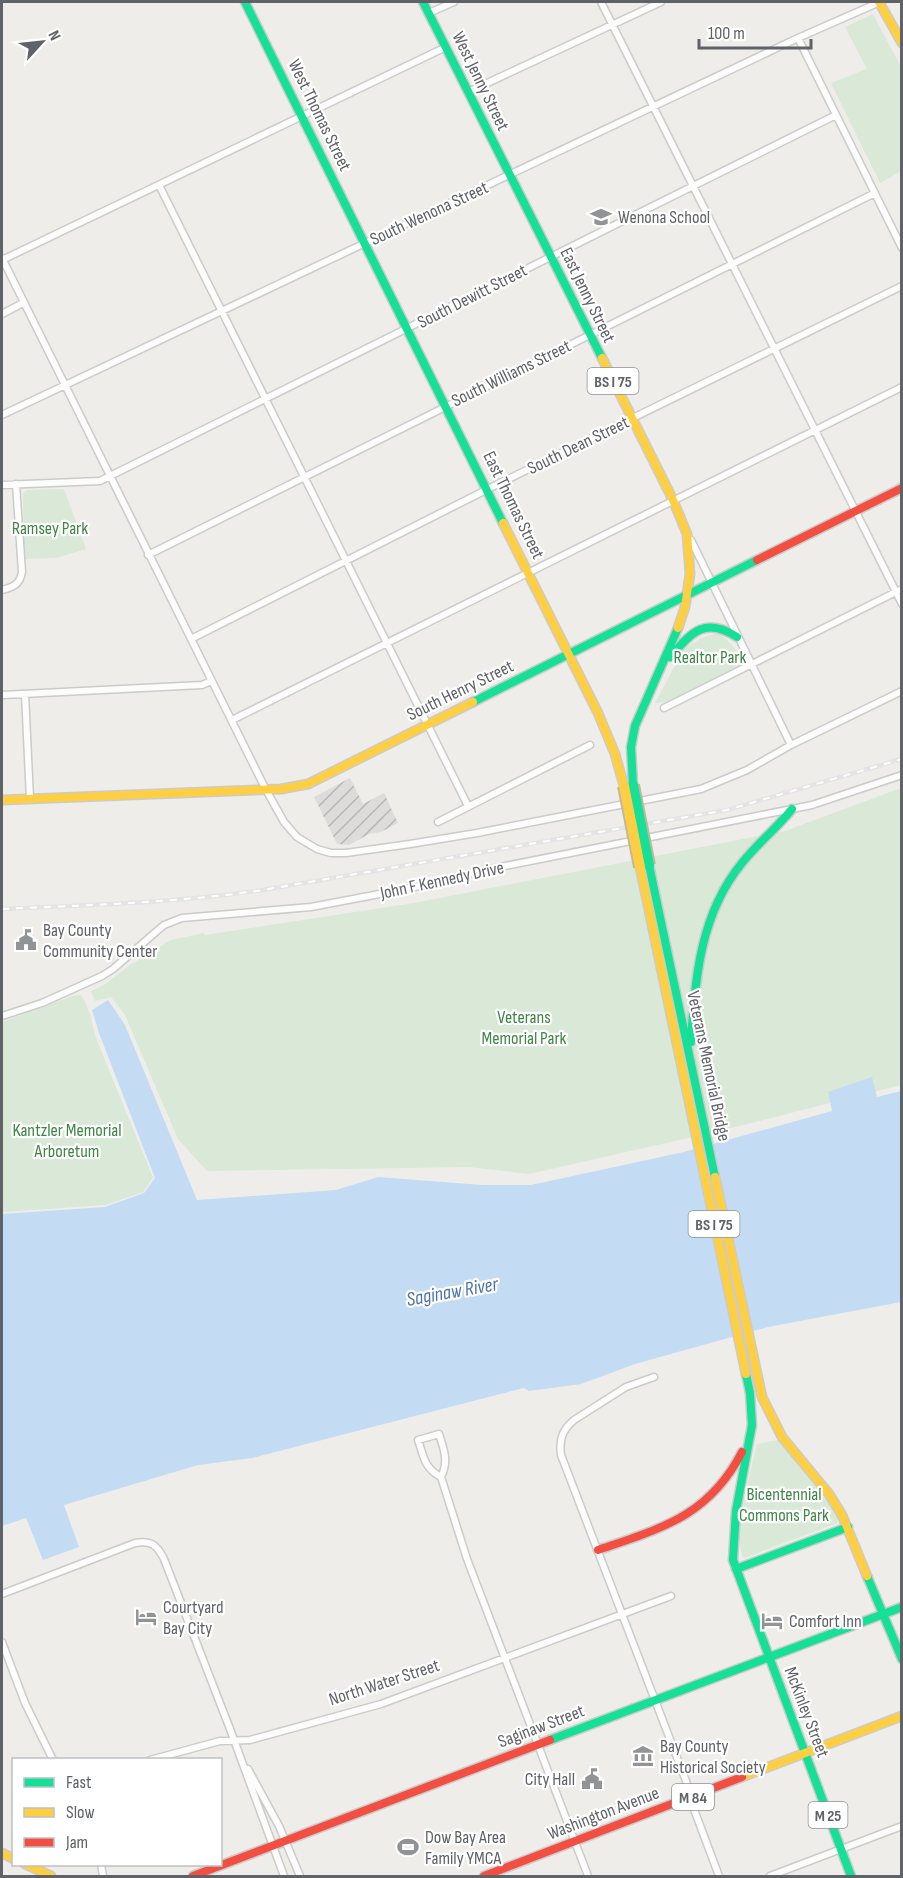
<svg xmlns="http://www.w3.org/2000/svg" width="903" height="1878" font-family="'Sofia Sans Condensed',sans-serif">
<style>
.industrial{fill:url(#industrial-furrows)}
.park{fill:#d9e8d7}
.water{fill:#c3dcf3}
.lines{fill:none;stroke-linecap:round;stroke-linejoin:round}
.street-casing{stroke:#cbcbca;stroke-width:9}
.fast-casing{stroke:#cbcbca;stroke-width:11}
.slow-casing{stroke:#cbcbca;stroke-width:11}
.jam-casing{stroke:#cbcbca;stroke-width:11}
.street{stroke:#fcfcfc;stroke-width:6}
.fast{stroke:#16e098;stroke-width:8}
.slow{stroke:#ffcf43;stroke-width:8}
.jam{stroke:#f24e42;stroke-width:8}
.rail-casing{stroke:#e3e4e3;stroke-width:4.5}
.rail{stroke:#fff;stroke-width:2;stroke-dasharray:7;stroke-linecap:butt}
.fast-bridge-casing{stroke:#c2b89a;stroke-width:14;stroke-linecap:butt}
.slow-bridge-casing{stroke:#c2b89a;stroke-width:14;stroke-linecap:butt}
.fast-bridge{stroke:#16e098;stroke-width:10}
.slow-bridge{stroke:#ffcf43;stroke-width:10}
.labels{text-anchor:middle;stroke-width:4.5;stroke-linejoin:round;paint-order:stroke}
.shield{fill:#fff;stroke:#8f9194;stroke-width:1.5}
.shield-label{font-size:16px;font-weight:bold;fill:#5f6266}
.street-label{font-size:18px;fill:#5f6266;stroke:#fff}
.poi-label{font-size:18px;fill:#5f6266;stroke:#fff;text-anchor:start}
.park-label{font-size:18px;fill:#408447;stroke:#fff}
.water-label{font-size:20px;font-style:italic;fill:#4d74a8;stroke:#fff}
</style>
<defs>
<pattern id="industrial-furrows" width="10" height="10" patternUnits="userSpaceOnUse" patternTransform="scale(1.5)"><rect width="10" height="10" fill="#dddcda"/><path d="M-1 1l2-2M0 10L10 0M9 11l2-2" fill="none" stroke="#b6b6b5"/></pattern>
</defs>
<rect width="100%" height="100%" fill="#eeede9"/>
<path class="industrial" d="M350,778L363,804L384,793L398,823L381,832L369,834L349,845L337,844L314,797Z"/>
<path class="park" d="M873,14L901,67V171L880,183L831,83L867,69L845,27Z
M64,489L86,549L56,558L24,559L23,493L27,490Z
M718,633C729,641 738,650 743,663L666,702L655,703L684,649L701,638Z
M901,788V1085L719,1131L529,1174L469,1167L207,1171L178,1139L125,1015L111,997L95,1001L91,991L104,985L130,965L171,940L204,933L205,935L414,903L785,831Z
M81,995C91,1010 92,1027 98,1043C116,1088 135,1133 153,1178L143,1192L105,1205L2,1212V1022L73,996Z
M778,1440L840,1517L837,1523L744,1558C731,1540 752,1467 757,1444Z"/>
<path class="water" d="M108,1000L125,1025L197,1200L336,1190L378,1177L482,1185H531L684,1152L832,1111L828,1092L872,1077L877,1097L901,1091V1302L768,1327L635,1364L581,1384L529,1391L524,1388L252,1458L198,1465L64,1505L79,1547L43,1560L26,1518L2,1526V1214L105,1207L144,1193L155,1178L99,1033L92,1010Z"/>
<g class="lines">
<defs>
<path id="street" d="M601,2L902,604
M429,13L454,2
M798,38L902,248
M468,92L661,2
M159,185L468,806
M2,258L265,788L284,822L297,837L317,849L331,853H346L410,844L477,833L701,789L747,770L791,745L902,691
M2,260L446,47
M2,314L23,303
M2,415L798,38L880,2
M2,485L100,481L836,115
M691,540L791,745
M148,555L875,193
M2,590C14,587 20,584 22,572L16,484
M191,639L488,489L902,286
M25,694L30,799
M2,695L202,685L211,681
M664,708L902,589
M232,720L902,387
M438,822L590,745
M2,1016L42,1003L102,976L113,969L164,925L182,918L311,907L411,888L480,871L812,805L902,775
M654,1377L626,1387L574,1420C562,1430 559,1440 561,1455L686,1781L695,1812L719,1876
M441,1477C424,1468 424,1457 418,1440L439,1434C444,1450 449,1461 441,1477L467,1559L588,1876
M2,1594L135,1543C151,1540 157,1545 164,1559L230,1729L284,1876
M2,1642L25,1703L53,1760
M150,1760L220,1741L250,1740L381,1704L671,1596
M248,1769L279,1826L300,1876
M101,1864L103,1876
M770,1876L902,1826"/>
<path id="fast" d="M245,2L503,523
M423,2L602,358
M670,657C692,632 705,616 737,637
M473,702L757,560
M633,785L631,747L635,726L678,628
M649,865L715,1177
M691,1042C695,979 700,914 742,863C757,844 777,828 792,809
M746,1374L750,1393L752,1425L736,1511L733,1560L851,1876
M736,1569L848,1527
M867,1576L902,1659
M550,1740L902,1607"/>
<path id="slow" d="M879,2L902,43
M602,358L673,500L687,534L690,574L685,607L678,628
M503,523L598,713L615,754L624,786
M2,800L281,789L308,784L473,702
M640,867L746,1374
M715,1177L762,1397L782,1437L829,1494L842,1515L867,1576
M742,1777L902,1716
M2,1853L14,1859
M25,1864L51,1876"/>
<path id="jam" d="M757,560L902,488
M598,1550C662,1528 709,1516 742,1452
M193,1876L550,1740
M484,1876L742,1777"/>
</defs>
<use href="#street" class="street-casing"/>
<use href="#fast" class="fast-casing"/>
<use href="#slow" class="slow-casing"/>
<use href="#jam" class="jam-casing"/>
<use href="#street" class="street"/>
<use href="#fast" class="fast"/>
<use href="#slow" class="slow"/>
<use href="#jam" class="jam"/>
<defs>
<path id="rail" d="M2,909C89,905 176,903 263,890L727,810L902,759"/>
</defs>
<use href="#rail" class="rail-casing"/>
<use href="#rail" class="rail"/>
<defs>
<path id="fast-bridge" d="M633,785L649,865"/>
<path id="slow-bridge" d="M624,786L640,867"/>
</defs>
<use href="#fast-bridge" class="fast-bridge-casing"/>
<use href="#slow-bridge" class="slow-bridge-casing"/>
<use href="#fast-bridge" class="fast-bridge"/>
<use href="#slow-bridge" class="slow-bridge"/>
</g>
<defs>
<symbol id="school-bare" viewBox="-9 -9 18 18"><path d="M0-5L7-2L0 1L-7-2ZM-4 1L0 2.5L4 1V4Q0 6-4 4Z" fill="#919394" stroke="#fff" stroke-width="2.5" paint-order="stroke"/></symbol>
<symbol id="civic-bare" viewBox="-9 -9 18 18"><path d="M-.6-6.5H3V-4.5H.6V-3L4-1V1h2V6H-6V1h2V-1L-.6-3ZM-1.2 2.5V6h2.4V2.5Z" fill="#919394" stroke="#fff" stroke-width="2.5" paint-order="stroke"/></symbol>
<symbol id="hotel-bare" viewBox="-9 -9 18 18"><path d="M-6-4.5h1.5V1H6V5H4.5V3h-9V5H-6ZM-4 0a1.8 1.8 0 1 1 3.6 0ZM.5 0V-2.5h3Q6-2.5 6 0Z" fill="#919394" stroke="#fff" stroke-width="2.5" paint-order="stroke"/></symbol>
<symbol id="museum-bare" viewBox="-9 -9 18 18"><path d="M0-6L6-3V-2H-6V-3ZM-5-1h2V3h-2ZM-1-1h2V3h-2ZM3-1h2V3H3ZM-6 4H6V6H-6Z" fill="#919394" stroke="#fff" stroke-width="2.5" paint-order="stroke"/></symbol>
<symbol id="stadium-bare" viewBox="-9 -9 18 18"><path d="M0-5a6.5 5 0 1 0 0 10a6.5 5 0 1 0 0-10ZM-3.5-1.8h7v3.6h-7Z" fill="#919394" stroke="#fff" stroke-width="2.5" paint-order="stroke"/></symbol>
</defs>
<g fill-rule="evenodd">
<use href="#school-bare" x="586" y="202" width="30" height="30"/>
<use href="#civic-bare" x="11" y="925" width="30" height="30"/>
<use href="#hotel-bare" x="131" y="1602" width="30" height="30"/>
<use href="#hotel-bare" x="757" y="1606" width="30" height="30"/>
<use href="#museum-bare" x="628" y="1741" width="30" height="30"/>
<use href="#civic-bare" x="577" y="1764" width="30" height="30"/>
<use href="#stadium-bare" x="393" y="1832" width="30" height="30"/>
</g>
<g class="labels">
<g class="shield">
<rect x="587.5" y="368" width="51" height="26" rx="4.5"/>
<rect x="688.5" y="1211" width="51" height="26" rx="4.5"/>
<rect x="672" y="1784" width="42" height="26" rx="4.5"/>
<rect x="808.5" y="1802" width="39" height="26" rx="4.5"/>
</g>
<g class="shield-label">
<text x="613" y="387">BS I 75</text>
<text x="714" y="1230">BS I 75</text>
<text x="693" y="1803">M 84</text>
<text x="828" y="1821">M 25</text>
</g>
<g class="street-label">
<text transform="translate(481 81) rotate(64)" y="6">West Jenny Street</text>
<text transform="translate(320 115) rotate(64)" y="6">West Thomas Street</text>
<text transform="translate(429 213) rotate(-25)" y="6">South Wenona Street</text>
<text transform="translate(588 295) rotate(64)" y="6">East Jenny Street</text>
<text transform="translate(472 296) rotate(-27)" y="6">South Dewitt Street</text>
<text transform="translate(511 373) rotate(-26)" y="6">South Williams Street</text>
<text transform="translate(578 445) rotate(-26)" y="6">South Dean Street</text>
<text transform="translate(514 505) rotate(64)" y="6">East Thomas Street</text>
<text transform="translate(460 690) rotate(-26)" y="6">South Henry Street</text>
<text transform="translate(442 880) rotate(-12)" y="6">John F Kennedy Drive</text>
<text transform="translate(709 1066) rotate(78)" y="6">Veterans Memorial Bridge</text>
<text transform="translate(384 1682) rotate(-18)" y="6">North Water Street</text>
<text transform="translate(807 1712) rotate(69)" y="6">McKinley Street</text>
<text transform="translate(541 1726) rotate(-21)" y="6">Saginaw Street</text>
<text transform="translate(603 1813) rotate(-21)" y="6">Washington Avenue</text>
</g>
<g class="poi-label">
<text x="618" y="223">Wenona School</text>
<text x="43" y="936">Bay County<tspan x="43" dy="21">Community Center</tspan></text>
<text x="163" y="1613">Courtyard<tspan x="163" dy="21">Bay City</tspan></text>
<text x="789" y="1627">Comfort Inn</text>
<text x="660" y="1752">Bay County<tspan x="660" dy="21">Historical Society</tspan></text>
<text x="575" y="1785" text-anchor="end">City Hall</text>
<text x="425" y="1843">Dow Bay Area<tspan x="425" dy="21">Family YMCA</tspan></text>
</g>
<g class="park-label">
<text x="50" y="534">Ramsey Park</text>
<text x="710" y="663">Realtor Park</text>
<text x="524" y="1023">Veterans<tspan x="524" dy="21">Memorial Park</tspan></text>
<text x="67" y="1136">Kantzler Memorial<tspan x="67" dy="21">Arboretum</tspan></text>
<text x="784" y="1500">Bicentennial<tspan x="784" dy="21">Commons Park</tspan></text>
</g>
<g class="water-label">
<text transform="translate(452 1291) rotate(-10)" y="7">Saginaw River</text>
</g>
</g>
<rect width="903" height="1878" fill="none" stroke="#5f6266" stroke-width="6"/>
<rect x="12" y="1758" width="210" height="108" fill="#ffffff" stroke="#bfc0c2" stroke-width="1.5"/>
<rect x="24" y="1778" width="30" height="9" fill="#16e098" stroke="#bfc0c2" stroke-width="1.5"/>
<text x="66" y="1788" font-size="18" fill="#5f6266">Fast</text>
<rect x="24" y="1808" width="30" height="9" fill="#ffcf43" stroke="#bfc0c2" stroke-width="1.5"/>
<text x="66" y="1818" font-size="18" fill="#5f6266">Slow</text>
<rect x="24" y="1838" width="30" height="9" fill="#f24e42" stroke="#bfc0c2" stroke-width="1.5"/>
<text x="66" y="1848" font-size="18" fill="#5f6266">Jam</text>
<g transform="translate(42 42) rotate(63)" stroke="#ffffff" stroke-width="4.5" paint-order="stroke">
<path d="M0-4.5L10 22L0 15L-10 22Z" fill="#5f6266"/>
<text y="-9" font-size="16" font-weight="bold" text-anchor="middle" fill="#5f6266">N</text>
</g>
<path d="M699 39v9h112v-9" fill="none" stroke="#5f6266" stroke-width="3"/>
<text x="708" y="39" font-size="18" fill="#5f6266" stroke="#ffffff" stroke-width="4.5" paint-order="stroke">100 m</text>
</svg>
